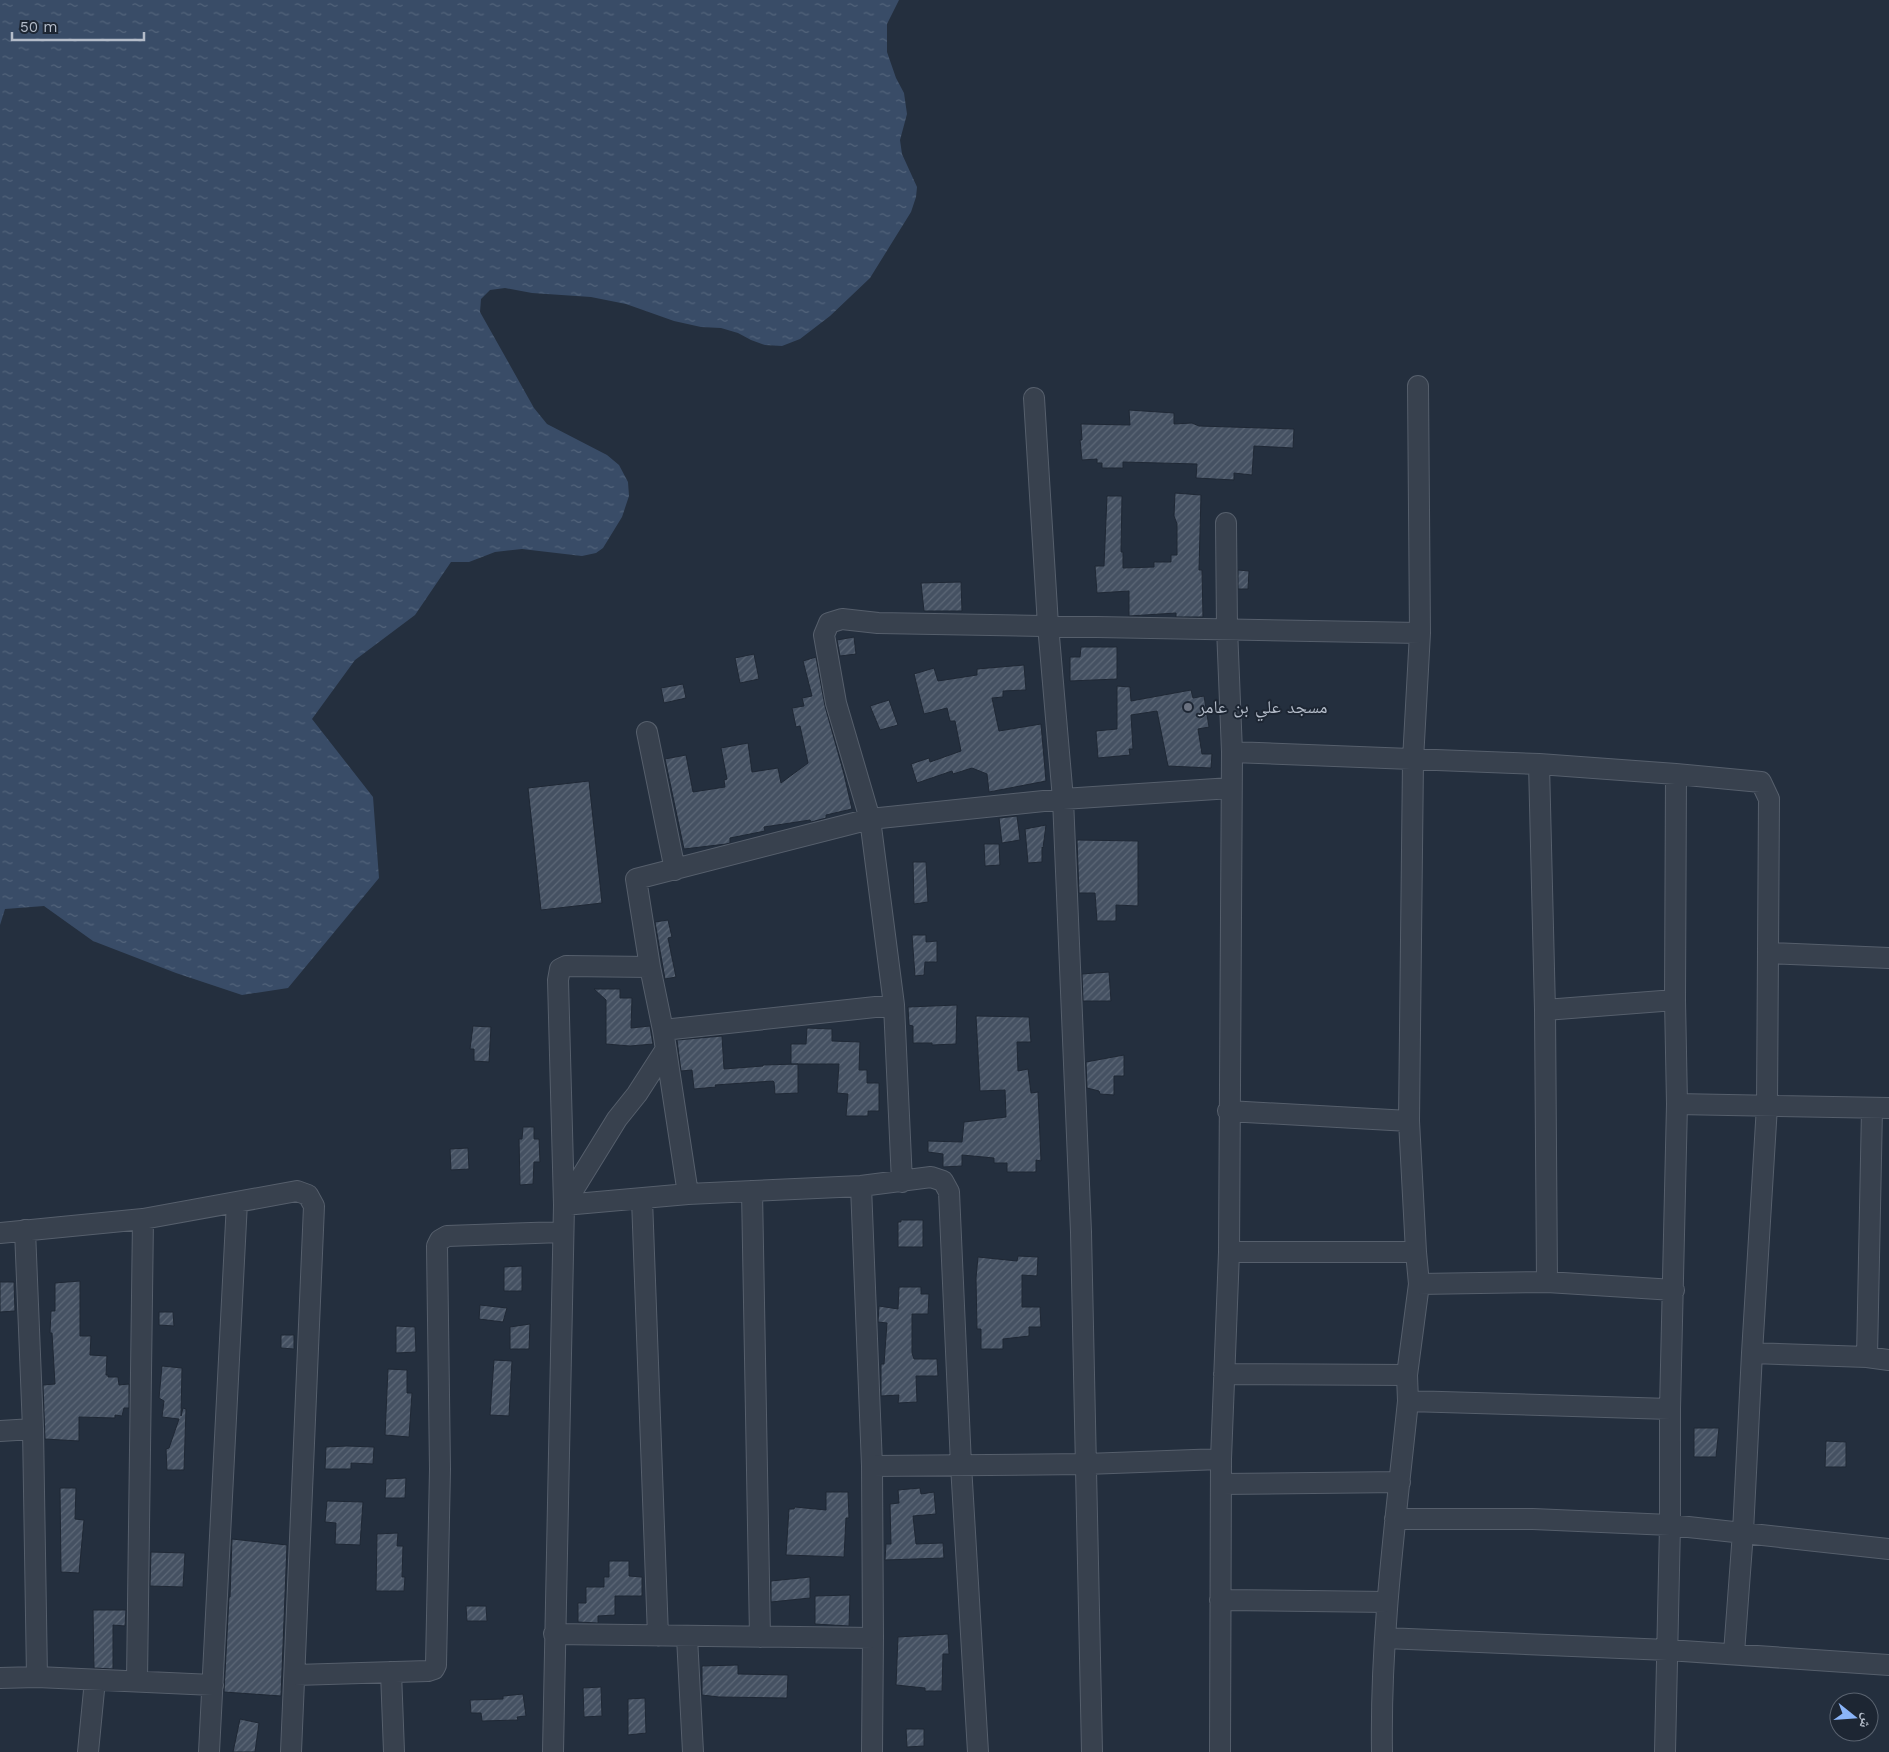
<svg xmlns="http://www.w3.org/2000/svg" width="1889" height="1752" font-family="'Work Sans','Noto Naskh Arabic',sans-serif">
<style>
.water{fill:url(#water-ripples)}
.building{fill:url(#building-hatch);stroke:#1f2835}
.lines{fill:none;stroke-linecap:round;stroke-linejoin:round}
.street-casing{stroke:#565f6c;stroke-width:22}
.street{stroke:#38414e;stroke-width:20}
.worship-dot{fill:#6b7280;stroke:#1d2633;stroke-width:2}
.labels{text-anchor:middle;stroke-width:4;stroke-linejoin:round;paint-order:stroke}
.poi-label{font-size:18px;fill:#b4bcc9;stroke:#1d2633;text-anchor:start}
</style>
<defs>
<pattern id="water-ripples" width="26" height="14" patternUnits="userSpaceOnUse" patternTransform="scale(1.25)"><rect width="26" height="14" fill="#394c67"/><path d="M2 4q2-2 4 0t4 0M15 11q2-2 4 0t4 0" fill="none" stroke="#53647b"/></pattern>
<pattern id="building-hatch" width="6" height="6" patternUnits="userSpaceOnUse" patternTransform="scale(1.25)"><rect width="6" height="6" fill="#455162"/><path d="M-1 1l2-2M0 6l6-6M5 7l2-2" fill="none" stroke="#5d6877"/></pattern>
</defs>
<rect width="100%" height="100%" fill="#242f3e"/>
<path class="water" d="M0,0H899L887,24V52L896,78L904,93L907,114L900,140L902,154L917,187L916,197L911,212L870,278L830,316L800,339L782,346L765,345L751,340L738,333L721,328L701,327L674,321L626,304L591,297L532,293L505,288L490,290L481,299L480,312L534,408L547,424L607,455L619,465L628,482L629,496L622,517L603,548L596,553L582,556L522,549L495,552L469,562H451L415,615L355,660L312,719L373,797L379,878L288,988L242,995L176,973L93,941L44,906L5,909L0,925Z"/>
<path class="building" d="M1129,410L1174,413V424L1192,423L1199,426L1294,429L1293,448L1254,446L1252,475L1234,473V480L1196,478L1197,464L1123,462V468H1102V463H1097V459L1082,460L1080,440H1082L1081,424L1130,425Z
M1175,493L1201,495L1199,570H1202L1203,617H1176V613L1129,616V591L1097,593L1095,566H1104L1107,496H1122L1121,552H1123V568L1154,567V562H1171V555H1177V524L1174,516Z
M1238,570L1249,571L1248,589H1238Z
M961,582L962,611H924L921,583Z
M854,637L856,654L840,656L837,640Z
M1081,647H1117V679L1070,681V657H1080Z
M754,654L759,679L740,683L735,658Z
M816,657L825,706L844,774L852,809L826,815V818L811,822L810,820L764,827L765,831L730,838V843L726,844L684,849L665,759L686,755L693,792L725,787L724,780L727,779L721,748L748,743L752,772L778,768L781,783L808,763L800,726L796,727L792,708L804,706L802,698L812,696L803,661Z
M1024,665L1026,690L1003,691V697L992,698L999,731L1041,724L1046,781L989,792L987,774L972,768L953,774L952,771L917,783L911,764L929,758L930,762L961,751L955,721H950L947,708L924,714L914,674L934,668L938,681L977,675V669Z
M683,684L686,698L664,703L661,688Z
M1117,686L1130,687L1131,701L1191,690L1193,698L1204,696L1209,727L1198,729L1202,754H1212L1211,768L1168,766L1157,711L1131,715L1133,749H1129L1130,755L1098,758L1096,731L1117,729Z
M889,700L898,725L880,730L870,706Z
M589,781L602,903L541,910L528,788Z
M1017,816L1020,840L1002,843L999,818Z
M1046,825L1043,848L1042,847V862L1028,863L1025,829Z
M1077,840L1138,841V906L1116,905V921H1097L1095,893H1079Z
M984,844H999L1000,865L985,866Z
M913,862H926L928,902L914,904Z
M668,920L672,937L668,938L676,977L665,979L655,922Z
M912,935H926V942L937,941V962H925L924,975L915,976Z
M1109,972L1111,1001H1083L1082,974Z
M594,989H620V998H632L631,1028L650,1026L653,1044L630,1046L606,1044V1000Z
M957,1005L956,1044L932,1045V1043H913V1026L909,1025L908,1007Z
M976,1016L1029,1017L1031,1042H1017L1018,1071L1028,1069L1031,1093L1038,1092L1041,1161L1036,1160V1172H1007V1163H994V1158L962,1155V1166L943,1167V1154L928,1152V1141L962,1142L964,1122L1006,1117L1005,1090L980,1091Z
M473,1026L491,1027L489,1062L474,1061V1049H470Z
M807,1028L832,1029V1041L860,1042L859,1070H867V1083H879V1111H868V1116H846L848,1094L837,1093L839,1064H791V1044H806Z
M722,1036L724,1069L763,1066V1065L798,1064V1093L775,1094L774,1082L773,1081L715,1085L716,1087L694,1089L692,1070L681,1071L677,1040Z
M1124,1055V1076H1114V1095L1100,1094L1099,1091L1087,1088L1086,1062Z
M523,1127H534V1139H539L540,1162H534L533,1184L520,1185L519,1139H522Z
M468,1148L469,1169L451,1170L450,1149Z
M901,1220H923V1247H898V1222H901Z
M1018,1256L1038,1257L1037,1276L1022,1275V1307H1040L1041,1327H1029V1336L1003,1339V1349H981V1329H977L976,1278L978,1257L1017,1261Z
M522,1266V1291H504V1267Z
M80,1281V1336H91L90,1355L107,1356L106,1375H108V1377H118L119,1385L129,1384V1408H124L122,1416L115,1415V1418L79,1417V1441L45,1439L43,1385L55,1384L52,1333H50L51,1311H55V1283Z
M0,1282H14L15,1311L0,1312Z
M899,1287H921V1294H929L928,1314H912V1353L914,1359H937L938,1376H916L917,1402L898,1403L899,1395L881,1396V1364H884L887,1323L878,1322L879,1306L898,1309Z
M480,1305L507,1308L503,1322L479,1319Z
M159,1312H173L174,1326L159,1325Z
M530,1324L529,1349H510V1327Z
M396,1326L415,1327L416,1352L396,1353Z
M281,1335H294V1349L281,1348Z
M494,1360L512,1361L509,1416L490,1415Z
M162,1366L182,1368L181,1416L183,1408L186,1409L184,1470H167L166,1449L169,1448L179,1419L162,1417L164,1401L159,1398Z
M388,1369L407,1370V1393H412L409,1437L385,1435Z
M1694,1428H1719L1716,1457H1694Z
M1826,1441L1846,1442V1467H1825Z
M347,1446L374,1447L373,1464L351,1463V1469H325L326,1447Z
M406,1478L405,1498H385L386,1479Z
M60,1488H76L75,1519L84,1520L79,1573L61,1572Z
M920,1488L921,1494L934,1492L936,1514L913,1516L916,1544L943,1543L944,1558L885,1560L886,1544H891L890,1504L899,1503L898,1490Z
M826,1492H848L849,1518H846L844,1557L786,1555L789,1509H794L795,1507L826,1510Z
M327,1501L363,1502L360,1545L335,1544L336,1523L325,1522Z
M398,1533L397,1546H403L402,1577H405L404,1591H376L377,1534Z
M232,1539L287,1545L281,1696L224,1692L229,1597H230Z
M151,1552L185,1553L183,1587L150,1586Z
M609,1561H629V1576L642,1577V1596H615V1615L598,1616V1623L578,1622V1603H586V1587H604V1577H609Z
M810,1577V1598L771,1602V1581Z
M850,1595L849,1626L815,1624V1596Z
M466,1606H486L487,1621H467Z
M93,1610H126L125,1626L113,1625V1669L94,1668Z
M948,1634L949,1654H943L942,1691H925V1688L896,1685L898,1637Z
M738,1665V1674L788,1675L787,1698L719,1697L702,1695V1666Z
M601,1687L602,1716L584,1717L583,1688Z
M523,1694L526,1716L517,1717L518,1720L482,1721L481,1713H471L470,1700L503,1699V1696Z
M645,1698L646,1733L628,1735V1699Z
M240,1719L259,1723L255,1752H233Z
M906,1729H924V1746L907,1747Z"/>
<g class="lines">
<defs>
<path id="street" d="M1034,398L1048,625L1063,799L1081,1232L1092,1752
M647,732L675,870
M1232,752L1539,764L1676,774L1761,782L1769,799L1767,1106L1752,1353L1743,1532L1734,1653
M1539,764L1545,1010L1547,1282
M1769,953L1889,958
M1545,1010L1675,1000
M663,1030L894,1005
M1677,1104L1889,1108
M1228,1111L1409,1121
M902,1182L894,1005L870,819L836,703L824,635L829,623L842,619L878,623L1420,633
M861,1186L872,1466L873,1638L872,1752
M752,1191L760,1637
M688,1194L663,1030L650,967L636,879L870,819L1063,799L1231,788
M642,1199L658,1636
M564,1205L688,1194L861,1186L931,1177L943,1181L949,1192L961,1465L978,1752
M564,1205L617,1119L637,1094L666,1049
M25,1230L33,1429L37,1677
M0,1233L143,1219L297,1191L308,1195L314,1206L291,1752
M1229,1252H1416
M1419,1284L1547,1282L1674,1290
M1752,1353L1867,1357L1889,1360
M1867,1357L1872,1109
M1224,1374L1407,1375
M1408,1401L1670,1409
M0,1431L33,1429
M872,1466L1086,1464L1221,1459
M1221,1484L1400,1482
M1395,1519H1533L1670,1525L1889,1549
M1220,1600L1387,1602
M554,1634L873,1638
M687,1637L693,1752
M1385,1638L1668,1650L1889,1665
M391,1672L394,1752
M295,1675L428,1671L434,1669L436,1665L440,1469L437,1246L440,1240L447,1236L562,1232
M0,1678L37,1677L213,1685
M137,1681L143,1219
M88,1752L95,1680
M209,1752L237,1202
M553,1752L564,1205L558,980L560,969L566,966L650,967
M1220,1752L1221,1459L1229,1252L1232,752L1227,628L1226,523
M1382,1752C1380,1634 1396,1518 1408,1401L1407,1375L1419,1284L1416,1252L1409,1121L1413,760L1420,633L1418,386
M1665,1752L1670,1525V1409L1677,1104L1675,1000L1676,774"/>
</defs>
<use href="#street" class="street-casing"/>
<use href="#street" class="street"/>
</g>
<circle class="worship-dot" cx="1188" cy="707" r="5"/>
<g class="labels">
<g class="poi-label">
<text x="1198" y="713">مسجد علي بن عامر</text>
</g>
</g>
<g transform="translate(1854 1717) rotate(107)"><circle r="24" fill="#1d2633" stroke="#59626f"/>
<path d="M0-4L9 19L0 12L-9 19Z" fill="#8ab4f8"/>
<text y="-8" font-size="14" font-weight="bold" text-anchor="middle" fill="#b4bcc9">ش</text>
</g>
<path d="M12 32v8h132v-8" fill="none" stroke="#b4bcc9" stroke-width="2.5"/>
<text x="20" y="32" font-size="15" fill="#b4bcc9" stroke="#1d2633" stroke-width="4" paint-order="stroke">50 m</text>
</svg>
